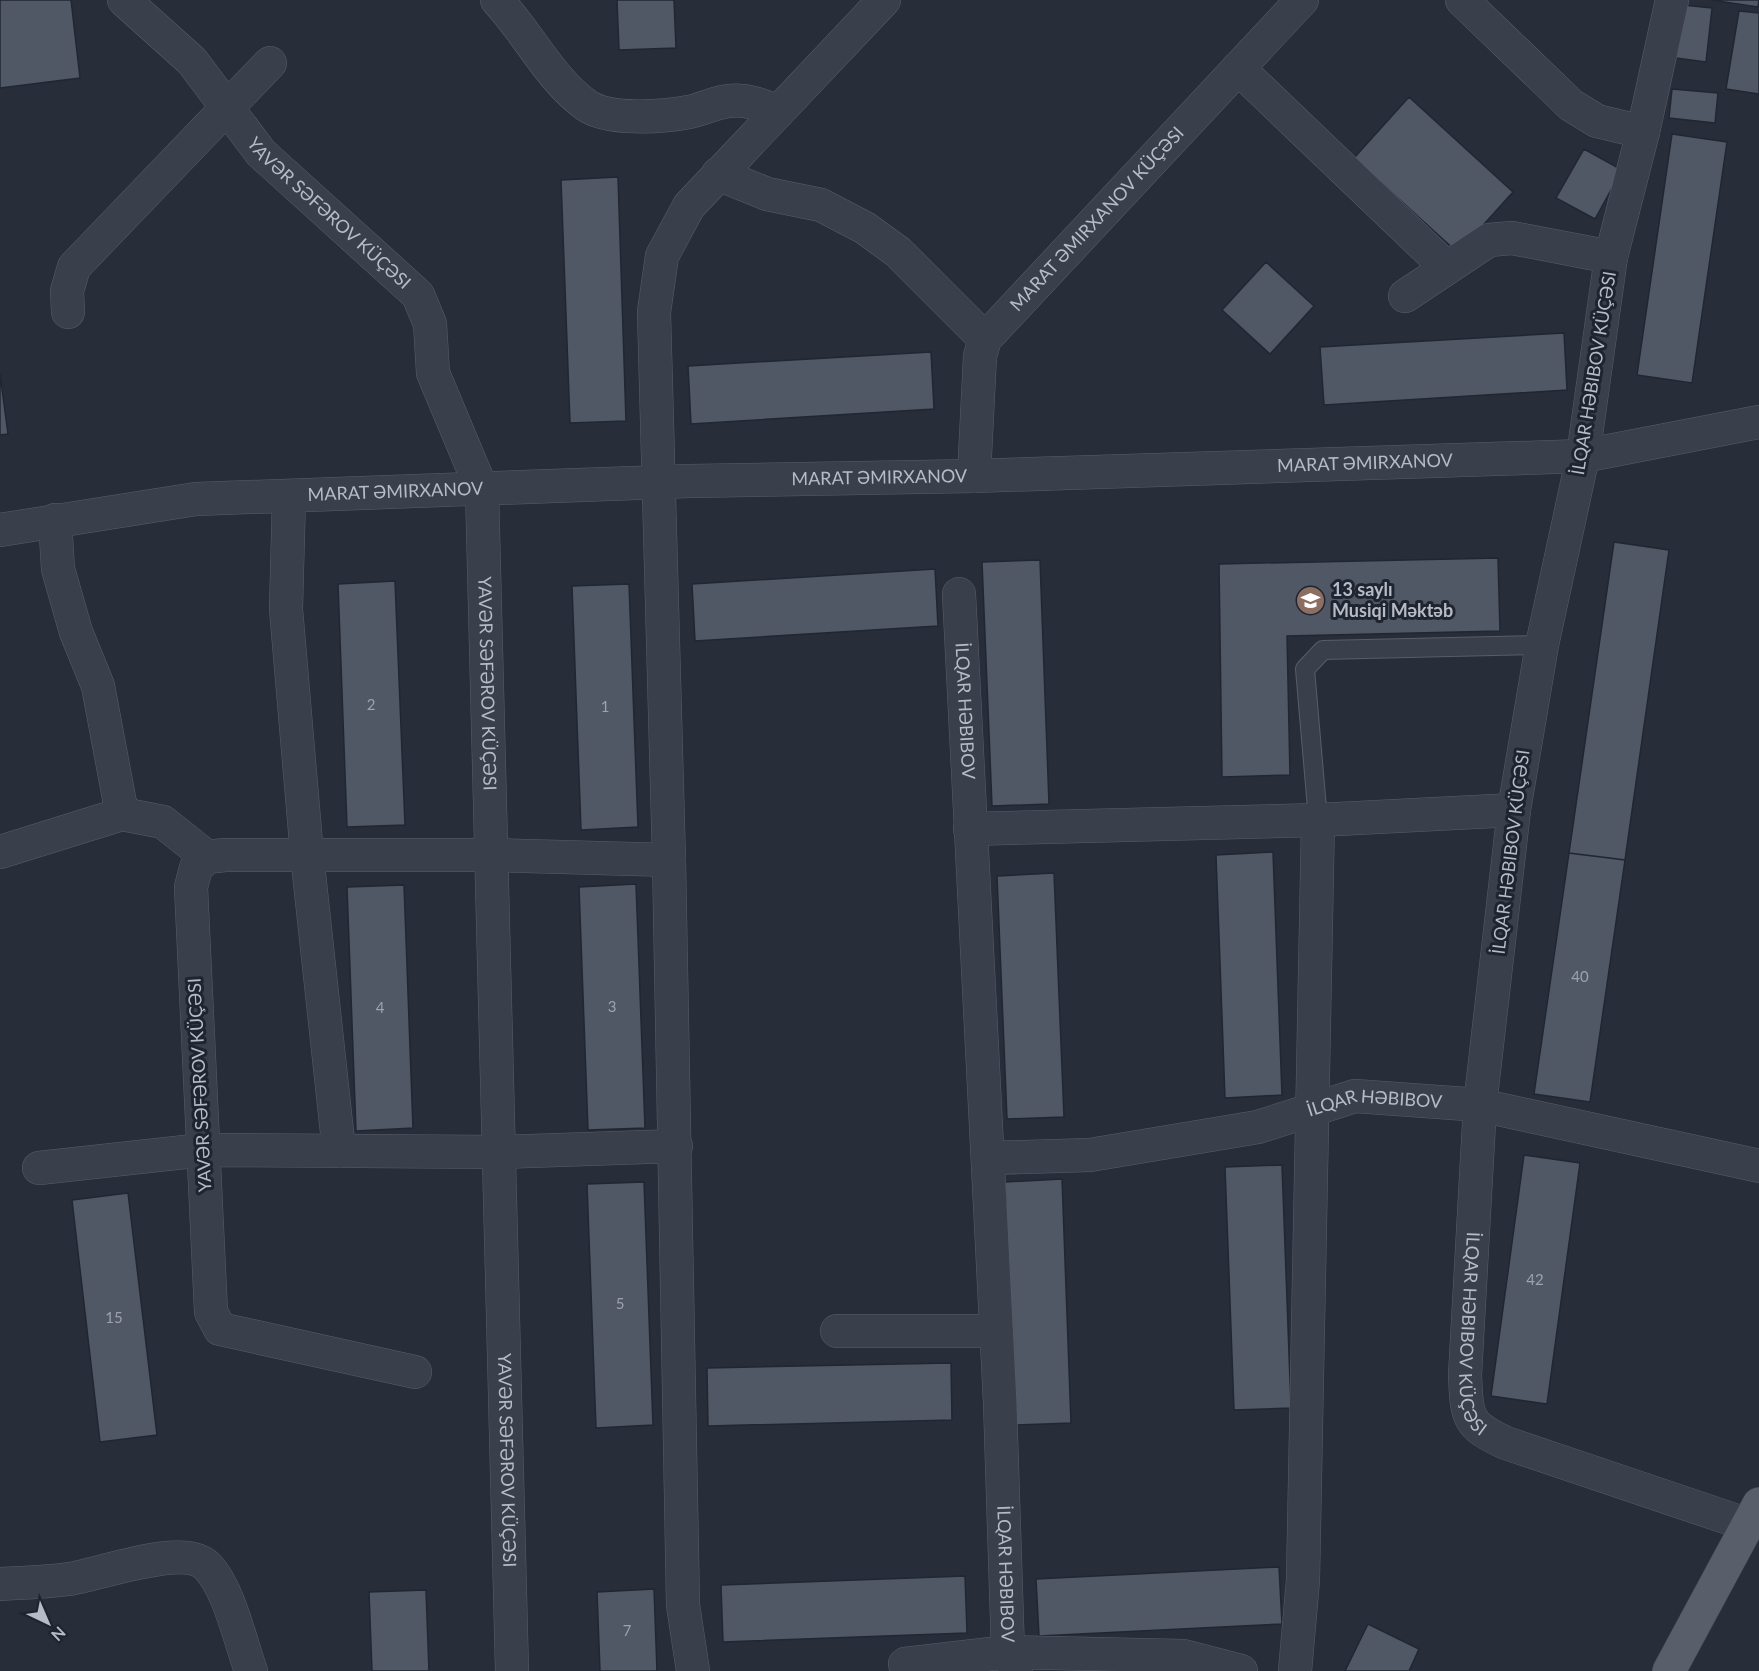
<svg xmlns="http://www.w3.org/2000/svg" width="1759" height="1671" font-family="Lato,sans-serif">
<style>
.building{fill:#505865;stroke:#212732;stroke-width:1.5}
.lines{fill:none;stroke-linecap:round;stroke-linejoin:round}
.service-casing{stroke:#585e69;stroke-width:20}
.minor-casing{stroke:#585e69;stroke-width:34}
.primary-casing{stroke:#434954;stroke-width:34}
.service{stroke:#3a404b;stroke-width:18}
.minor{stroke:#3a404b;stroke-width:33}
.primary{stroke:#585f6a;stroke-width:33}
.labels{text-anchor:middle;stroke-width:6;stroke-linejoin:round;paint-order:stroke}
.number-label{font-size:15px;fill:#9ca2ae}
.street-label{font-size:18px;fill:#b6bbc6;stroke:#1f2530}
.poi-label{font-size:18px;font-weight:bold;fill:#b6bbc6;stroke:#1f2530;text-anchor:start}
</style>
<rect width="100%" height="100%" fill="#272e3a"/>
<path class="building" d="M0,0H71L80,78L0,88Z
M617,0H674L676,48L619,50Z
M1711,0H1759L1758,7Z
M1683,5L1712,8L1706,62L1676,58Z
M1739,11L1759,13V94L1726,89Z
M1672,89L1718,93L1715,123L1669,118Z
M1409,97L1513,192L1458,253L1354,158Z
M1672,134L1727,142L1692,383L1637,375Z
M1584,149L1622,170L1595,219L1556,198Z
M618,177L626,421L570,423L561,180Z
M1266,262L1314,306L1270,354L1222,310Z
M1564,333L1567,390L1324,405L1320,347Z
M931,352L934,409L691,424L688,366Z
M0,374L8,434L0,435Z
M1614,542L1669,550L1625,860L1569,853Z
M1498,558L1500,631L1287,636L1290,775L1222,777L1219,564Z
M1040,560L1049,804L992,806L982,562Z
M935,569L938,626L695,641L692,584Z
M395,581L405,825L347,827L338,584Z
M629,584L638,827L581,830L572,586Z
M1273,852L1282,1095L1225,1098L1216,855Z
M1569,853L1625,860L1590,1102L1534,1094Z
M1054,873L1064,1117L1007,1119L997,876Z
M636,884L645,1128L588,1130L579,887Z
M404,885L413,1128L356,1131L347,887Z
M1524,1155L1580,1163L1547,1404L1491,1396Z
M1282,1165L1291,1408L1234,1410L1225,1167Z
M1062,1179L1071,1423L1014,1425L1005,1182Z
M644,1182L653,1425L596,1428L587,1184Z
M128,1193L157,1435L100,1442L72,1200Z
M951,1363L952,1420L708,1426L707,1368Z
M1279,1567L1282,1624L1039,1636L1036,1579Z
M965,1576L967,1633L723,1642L721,1585Z
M654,1589L657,1671H600L597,1592Z
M426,1590L429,1671H372L369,1592Z
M1368,1624L1419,1649L1409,1671H1345Z"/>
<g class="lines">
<defs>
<path id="service" d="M1318,820L1305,669L1323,650L1542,645"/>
<g id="minor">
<path id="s1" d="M124,0L192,61L261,153L418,295L430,324L433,373L482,490L512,1671"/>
<path d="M497,0C528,33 549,78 586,105C608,121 663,117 689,112C703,109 716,102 729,101C747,99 762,105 778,112"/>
<path d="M1462,0L1571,105L1597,121L1643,132"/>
<path id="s2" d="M1672,0L1643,132L1611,257L1583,456L1542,645L1514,810L1480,1105L1465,1375C1467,1417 1466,1425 1506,1443L1746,1524"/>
<path d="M1238,68L1447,268"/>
<path d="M718,174L767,194L821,205L865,228L898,252L985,339"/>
<path d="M1405,296L1489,240L1512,238L1611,257"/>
<path d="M68,312L67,291L74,267L270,63"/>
<path id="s3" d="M974,476L980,356L985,339L1302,0"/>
<path d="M289,497L286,609L307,855L339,1151"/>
<path d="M55,520L58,569L76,632L98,686L122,814"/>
<path id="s4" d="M0,530L196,499L690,481L974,476L1583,456L1759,422"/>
<path id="s5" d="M959,594L1000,1403L1008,1652L1183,1656L1241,1671"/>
<path d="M970,829L1318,820L1514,810"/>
<path d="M0,852L122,814L163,822L207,857"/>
<path id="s6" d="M988,1158L1090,1155L1258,1127L1355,1096L1480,1105L1759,1166"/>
<path d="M39,1168L203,1150L500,1152L676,1146"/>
<path d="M837,1331H996"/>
<path d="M415,1372L220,1329L211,1312L191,887L196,868L207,857L225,855H492L669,860"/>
<path d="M0,1584C23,1583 46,1582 69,1579C99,1575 184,1542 207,1566C229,1588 240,1641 251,1671"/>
<path d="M905,1664L1008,1652L1016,1671"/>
<path d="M693,1671L683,1605L669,860L654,312L662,256L689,206L884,0"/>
<path d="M1295,1671L1303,1580L1318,820"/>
</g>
<path id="primary" d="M1669,1671L1759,1504"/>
</defs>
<use href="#service" class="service-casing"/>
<use href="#minor" class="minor-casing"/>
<use href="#primary" class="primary-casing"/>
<use href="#service" class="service"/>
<use href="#minor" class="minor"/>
<use href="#primary" class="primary"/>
</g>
<defs>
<symbol id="school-disc" viewBox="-11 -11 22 22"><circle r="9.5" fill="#8d6e63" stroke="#1f2530"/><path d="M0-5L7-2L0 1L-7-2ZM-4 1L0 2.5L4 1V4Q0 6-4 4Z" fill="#fff"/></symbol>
</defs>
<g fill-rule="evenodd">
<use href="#school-disc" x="1294" y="584" width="33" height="33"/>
</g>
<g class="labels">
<g class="number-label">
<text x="371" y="710">2</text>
<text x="605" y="712">1</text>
<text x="1580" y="982">40</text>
<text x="612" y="1012">3</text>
<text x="380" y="1013">4</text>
<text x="1535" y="1285">42</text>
<text x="620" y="1309">5</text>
<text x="114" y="1323">15</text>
<text x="627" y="1636">7</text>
</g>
<g class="street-label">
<text dy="6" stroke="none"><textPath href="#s1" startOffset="297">YAVƏR SƏFƏROV KÜÇƏSI</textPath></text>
<text dy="6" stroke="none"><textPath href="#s3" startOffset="302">MARAT ƏMIRXANOV KÜÇƏSI</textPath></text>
<text transform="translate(1594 373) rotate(-81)" y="6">İLQAR HƏBIBOV KÜÇƏSI</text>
<text dy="6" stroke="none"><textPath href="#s4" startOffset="1368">MARAT ƏMIRXANOV</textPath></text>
<text dy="6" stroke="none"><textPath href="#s4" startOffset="882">MARAT ƏMIRXANOV</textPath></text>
<text dy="6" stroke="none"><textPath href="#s4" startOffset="398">MARAT ƏMIRXANOV</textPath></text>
<text dy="6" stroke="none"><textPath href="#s1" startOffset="819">YAVƏR SƏFƏROV KÜÇƏSI</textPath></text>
<text dy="6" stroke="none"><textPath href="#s5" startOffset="117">İLQAR HƏBIBOV</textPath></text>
<text transform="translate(1511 852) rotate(-83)" y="6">İLQAR HƏBIBOV KÜÇƏSI</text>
<text transform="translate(200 1085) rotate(-93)" y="6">YAVƏR SƏFƏROV KÜÇƏSI</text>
<text dy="6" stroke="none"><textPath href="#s6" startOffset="393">İLQAR HƏBIBOV</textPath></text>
<text dy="6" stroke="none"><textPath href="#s2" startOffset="1353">İLQAR HƏBIBOV KÜÇƏSI</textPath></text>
<text dy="6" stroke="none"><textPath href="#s1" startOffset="1596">YAVƏR SƏFƏROV KÜÇƏSI</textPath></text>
<text dy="6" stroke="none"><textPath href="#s5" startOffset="981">İLQAR HƏBIBOV</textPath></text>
</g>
<g class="poi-label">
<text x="1332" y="596">13 saylı<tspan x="1332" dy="21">Musiqi Məktəb</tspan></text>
</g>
</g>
<g transform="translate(48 1623) rotate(136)" stroke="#1f2530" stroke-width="4.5" paint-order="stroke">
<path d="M0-4.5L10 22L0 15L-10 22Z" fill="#b6bbc6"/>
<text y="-9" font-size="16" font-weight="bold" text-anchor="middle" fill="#b6bbc6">N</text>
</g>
</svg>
